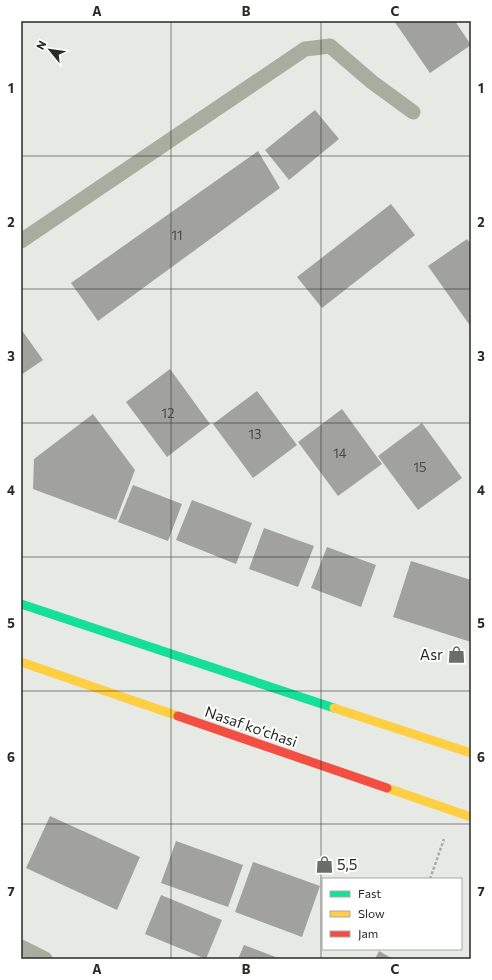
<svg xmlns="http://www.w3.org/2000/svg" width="492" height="980" font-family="Commissioner,sans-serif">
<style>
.building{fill:#a1a29e}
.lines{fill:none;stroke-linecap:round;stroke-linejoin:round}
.path{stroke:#a9ada3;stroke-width:2.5;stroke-dasharray:3 2;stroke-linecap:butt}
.lane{stroke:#a7ad9f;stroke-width:15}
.fast{stroke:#16e098;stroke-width:9}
.slow{stroke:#ffcf43;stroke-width:9}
.jam{stroke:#f24e42;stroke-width:9}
.grid{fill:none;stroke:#282a26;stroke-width:1;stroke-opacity:0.55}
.labels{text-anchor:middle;stroke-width:4;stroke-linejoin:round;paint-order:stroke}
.number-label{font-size:13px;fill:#464844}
.poi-label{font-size:15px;fill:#282a26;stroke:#fff;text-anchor:end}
.street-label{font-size:15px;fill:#282a26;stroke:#fff}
.neatline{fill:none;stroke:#282a26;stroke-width:1.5}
.grid-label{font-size:13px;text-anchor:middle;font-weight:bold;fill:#282a26}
</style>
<rect width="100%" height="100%" fill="#e7e9e4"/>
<path class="building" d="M394,21H455L471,45L430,73Z
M315,110L339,139L289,180L265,150Z
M258,151L280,188L98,321L71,283Z
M391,204L415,235L322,308L297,277Z
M467,239L471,244V327L428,266Z
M21,329L43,360L21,375Z
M170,369L210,424L167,457L126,402Z
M257,391L297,445L253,478L213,424Z
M342,409L382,464L338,496L298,442Z
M93,414L135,470L116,520L33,489L34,459Z
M422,423L462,478L418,510L378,456Z
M133,485L182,504L168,541L118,522Z
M192,500L252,523L236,564L176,540Z
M264,528L314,546L298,587L249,569Z
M327,547L376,565L361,607L311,588Z
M411,561L471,580V642L393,617Z
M50,816L140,857L117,910L26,868Z
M176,841L243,865L228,907L161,883Z
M253,862L320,886L302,937L235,912Z
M161,895L222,920L206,959L145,934Z
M244,945L281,959H238Z
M379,951L393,959H375Z"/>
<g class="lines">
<path class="path" d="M430,879L444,839"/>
<path class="lane" d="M21,241L305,49L330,46L372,82L413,112
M21,947L45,959"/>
<path class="fast" d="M21,604L334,708"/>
<path class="slow" d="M21,662L178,716
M334,708L471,753
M387,788L471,817"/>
<path class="jam" d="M178,716L387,788"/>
</g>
<path class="grid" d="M171,21V959M321,21V959M21,156H471M21,289H471M21,423H471M21,557H471M21,691H471M21,824H471"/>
<defs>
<symbol id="shop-bare" viewBox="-9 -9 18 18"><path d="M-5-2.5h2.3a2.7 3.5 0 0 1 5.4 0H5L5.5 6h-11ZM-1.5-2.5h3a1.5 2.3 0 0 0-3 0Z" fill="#6b6d68" stroke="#fff" stroke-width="2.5" paint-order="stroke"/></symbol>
</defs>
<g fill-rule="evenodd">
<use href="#shop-bare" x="444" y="642" width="25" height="25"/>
<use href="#shop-bare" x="312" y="852" width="25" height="25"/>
</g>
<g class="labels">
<g class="number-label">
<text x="177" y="240">11</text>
<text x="168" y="418">12</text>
<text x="255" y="439">13</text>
<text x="340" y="458">14</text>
<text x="420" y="472">15</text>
</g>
<g class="poi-label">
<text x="443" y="660">Asr</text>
<text x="337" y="870" text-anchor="start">5,5</text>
</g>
<g class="street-label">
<text transform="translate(251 727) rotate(19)" y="5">Nasaf ko‘chasi</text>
</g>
</g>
<rect width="492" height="980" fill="none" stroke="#ffffff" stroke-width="44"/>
<rect x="322" y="878" width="140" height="72" fill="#ffffff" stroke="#a9aaa8"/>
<rect x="330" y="891" width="20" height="6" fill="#16e098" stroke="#a9aaa8"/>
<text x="358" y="898" font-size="12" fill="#282a26">Fast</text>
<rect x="330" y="911" width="20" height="6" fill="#ffcf43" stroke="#a9aaa8"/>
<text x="358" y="918" font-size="12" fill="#282a26">Slow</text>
<rect x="330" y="931" width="20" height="6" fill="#f24e42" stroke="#a9aaa8"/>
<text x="358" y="938" font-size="12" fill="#282a26">Jam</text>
<g transform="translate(50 50) rotate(299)" stroke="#ffffff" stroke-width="3" paint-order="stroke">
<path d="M0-3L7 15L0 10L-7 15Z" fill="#282a26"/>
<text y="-6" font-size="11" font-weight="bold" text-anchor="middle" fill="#282a26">N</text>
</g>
<rect x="22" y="22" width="448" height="936" class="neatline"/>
<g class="grid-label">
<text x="97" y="16">A</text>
<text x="246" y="16">B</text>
<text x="395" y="16">C</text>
<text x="11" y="93">1</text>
<text x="481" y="93">1</text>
<text x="11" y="227">2</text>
<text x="481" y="227">2</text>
<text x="11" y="361">3</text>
<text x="481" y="361">3</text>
<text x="11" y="495">4</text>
<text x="481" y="495">4</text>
<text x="11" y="628">5</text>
<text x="481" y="628">5</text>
<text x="11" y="762">6</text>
<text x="481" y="762">6</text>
<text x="11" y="896">7</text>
<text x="481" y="896">7</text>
<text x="97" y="974">A</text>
<text x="246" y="974">B</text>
<text x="395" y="974">C</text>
</g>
</svg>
